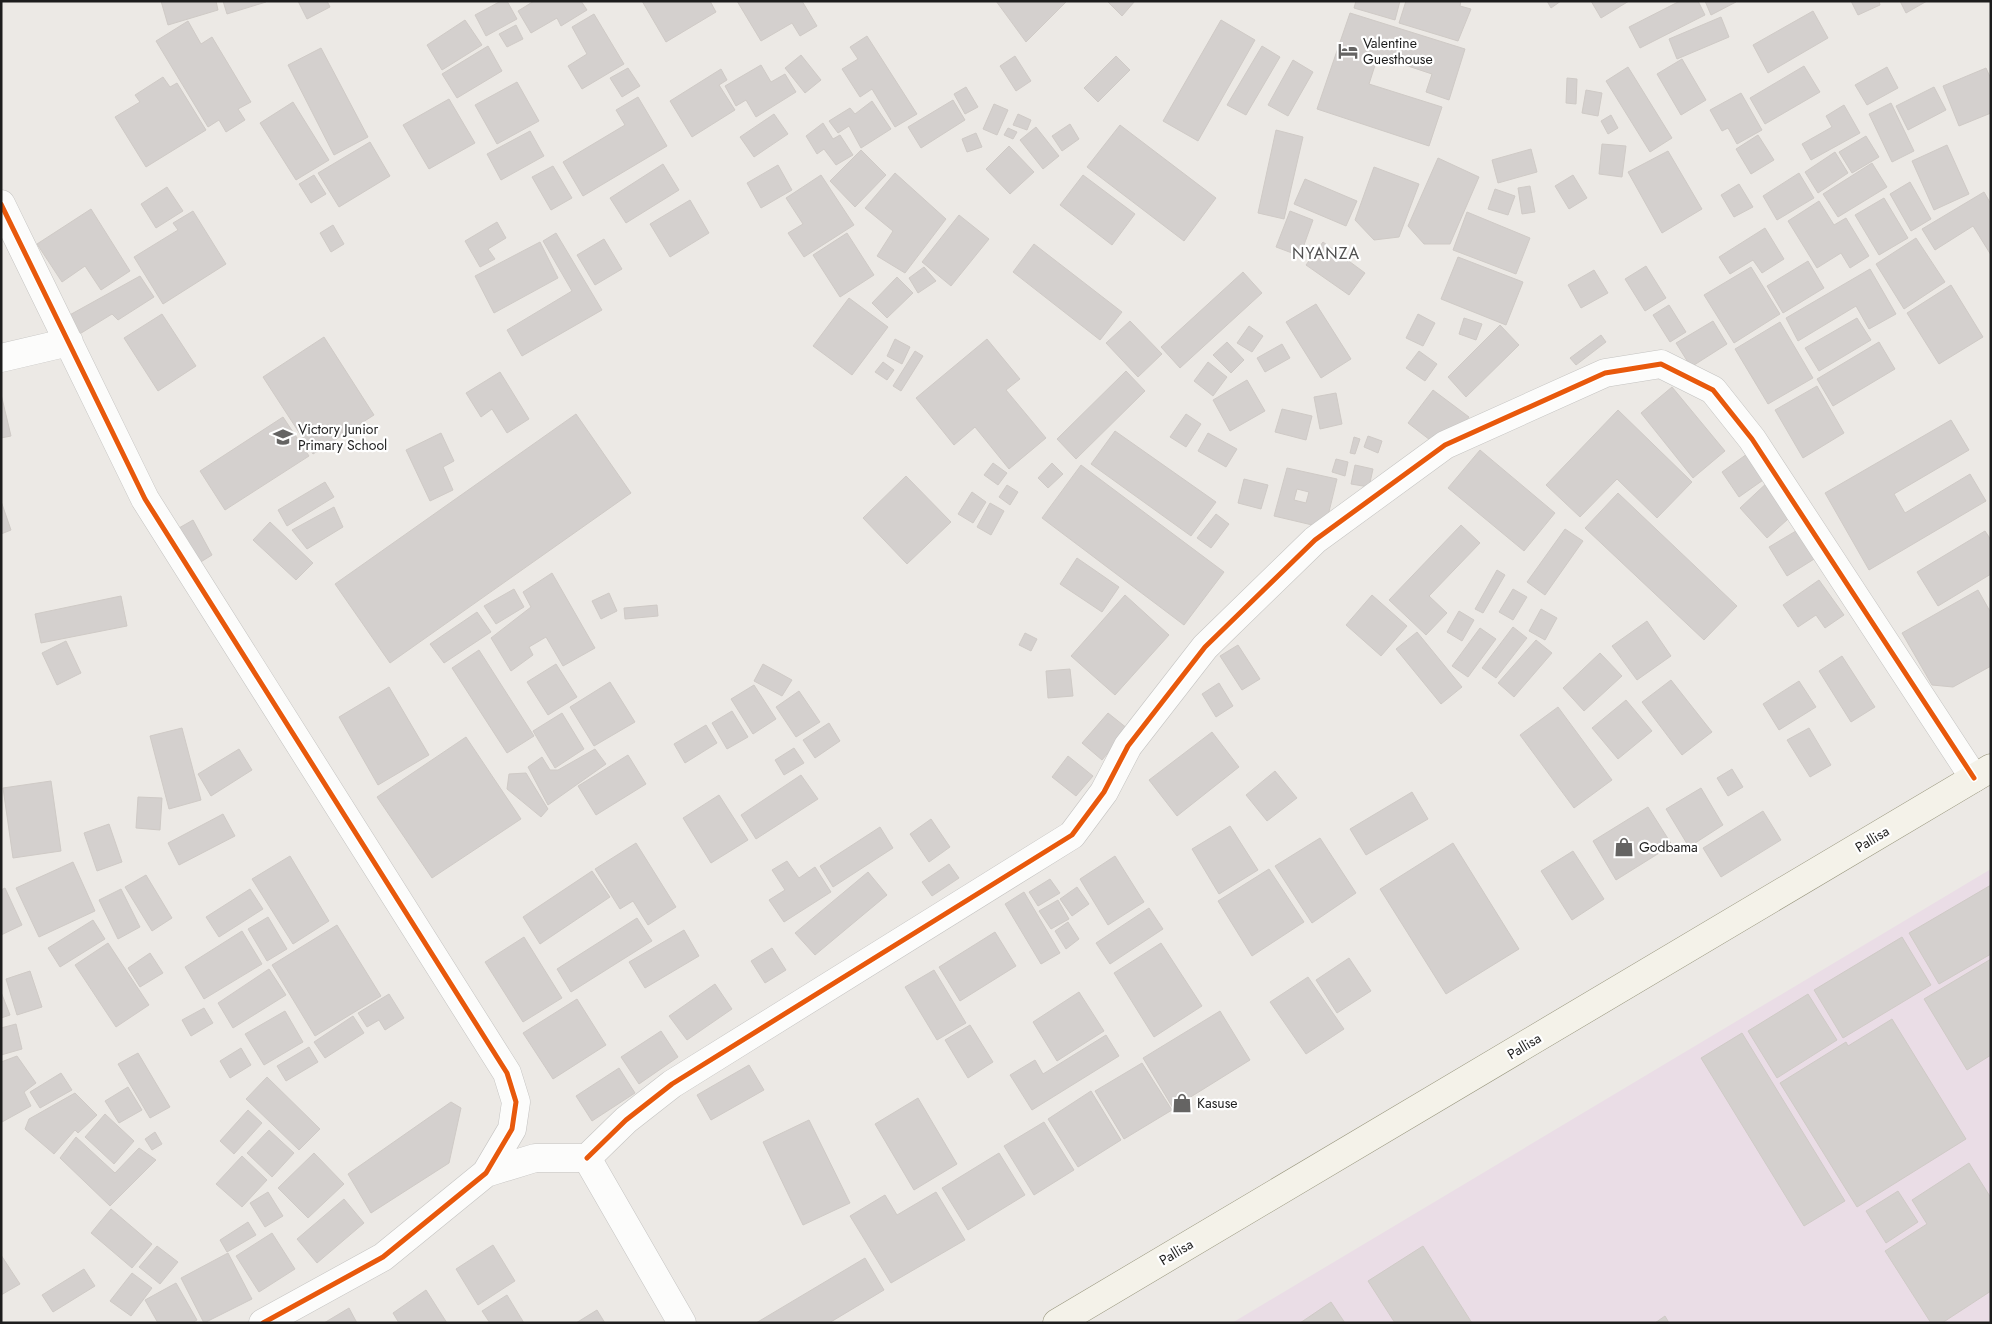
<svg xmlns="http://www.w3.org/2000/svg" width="1992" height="1324" font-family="Jost,sans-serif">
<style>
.industrial{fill:#eadde6}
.building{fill:#d4d0ce;stroke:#cfcac6;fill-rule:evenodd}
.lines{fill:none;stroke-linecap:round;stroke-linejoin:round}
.minor-casing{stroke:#c4c3c1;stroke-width:29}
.secondary-casing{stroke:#97957c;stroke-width:29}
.minor{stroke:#fcfcfb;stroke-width:28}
.secondary{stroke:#f4f2e9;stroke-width:28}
.cycleway-casing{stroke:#fff;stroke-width:8}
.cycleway{stroke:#e8590c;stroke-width:5}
.labels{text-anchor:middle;stroke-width:4.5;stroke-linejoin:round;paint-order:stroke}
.poi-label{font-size:14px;fill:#1d1d1d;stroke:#fff;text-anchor:start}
.street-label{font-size:14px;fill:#1d1d1d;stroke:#fff}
.quarter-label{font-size:16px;letter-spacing:1px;fill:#505050;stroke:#fff}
</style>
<rect width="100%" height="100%" fill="#ece9e5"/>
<path class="industrial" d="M1991,869V1323H1232Z"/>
<path class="building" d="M161,1H216L218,10L168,25Z
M223,1H266V2L227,14Z
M298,1H327L330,7L307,19Z
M501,1H507L517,19L486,36L475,15Z
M534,1H581L587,10L561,26L557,18L531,33L518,11Z
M642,1H710L716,12L666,42Z
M737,1H802L817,26L800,36L792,23L761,41Z
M996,1H1067L1026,42Z
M1107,1H1135L1122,16Z
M1356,1H1400L1395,20L1354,8Z
M1406,1H1461L1460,6L1471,9L1458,41L1399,23Z
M1547,1H1561L1551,8Z
M1591,1H1629L1601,18Z
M1680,1H1698L1705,15L1640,48L1629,27Z
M1705,1H1736V2L1711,15Z
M1851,1H1879L1880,5L1858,15Z
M1900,1H1927L1906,13Z
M1813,11L1828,38L1768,73L1753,45Z
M1350,13L1465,49L1449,100L1426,92L1432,74L1378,56L1369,84L1442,107L1429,146L1317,109Z
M594,14L624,64L582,89L568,66L587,54L572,27Z
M1721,17L1729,37L1677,59L1669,39Z
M465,20L482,45L442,70L427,45Z
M1221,20L1255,40L1198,141L1163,121Z
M188,21L201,44L212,37L251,102L238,109L245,120L226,132L219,120L208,127L156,41Z
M516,25L523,39L507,47L499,34Z
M867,36L917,114L895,127L872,89L860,97L842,69L858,59L850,47Z
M488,46L502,71L457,98L442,74Z
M1262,46L1280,57L1246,115L1227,105Z
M321,48L368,137L334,155L288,65Z
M801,55L821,80L805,93L785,68Z
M1015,56L1031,81L1016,91L1000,66Z
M1116,56L1130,70L1098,102L1084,88Z
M1682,59L1706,100L1681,115L1657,74Z
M1293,60L1313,72L1288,116L1268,105Z
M761,65L771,82L785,74L796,92L756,117L746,100L736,106L725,86Z
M1804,66L1820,92L1765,124L1750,98Z
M1628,67L1672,138L1650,152L1606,81Z
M1887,67L1898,88L1867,105L1855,85Z
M628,68L640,86L622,97L610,78Z
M1986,68L1991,79V113L1959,126L1943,86Z
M721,69L727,80L719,85L735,110L692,137L670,101Z
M163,77L170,87L177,83L206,130L146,167L115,117L140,102L135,95Z
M1567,78L1577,79L1576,104L1566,103Z
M517,82L539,121L497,144L475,105Z
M966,87L978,107L965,114L954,94Z
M1934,87L1946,110L1908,130L1896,106Z
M1586,90L1602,93L1598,116L1582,113Z
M1741,93L1762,130L1737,144L1728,128L1722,131L1710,110Z
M638,97L667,146L583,196L563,162L625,125L616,110Z
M449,99L475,143L429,169L403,125Z
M953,100L965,120L921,148L908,127Z
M872,101L891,129L861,148L849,126L838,133L829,121L850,108L855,114Z
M293,102L329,160L296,180L260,123Z
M1891,103L1914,151L1892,162L1869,114Z
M994,104L1008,110L997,135L983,129Z
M1844,105L1860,133L1811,160L1802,144L1832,127L1826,116Z
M774,114L788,134L754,157L740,137Z
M1018,114L1031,120L1027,130L1013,125Z
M1611,115L1618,128L1608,134L1601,121Z
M823,123L833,139L840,135L853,155L836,165L824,149L817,154L806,136Z
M1070,124L1079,139L1062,151L1052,136Z
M1120,125L1216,198L1184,241L1087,167Z
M1036,127L1059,156L1043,169L1020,140Z
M1008,128L1017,132L1013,139L1004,135Z
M1276,130L1303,137L1284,219L1258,213Z
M530,131L544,156L501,180L487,154Z
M976,133L982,147L967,152L962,139Z
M1758,135L1774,160L1751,174L1736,149Z
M1866,136L1879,157L1852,173L1839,152Z
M370,142L390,176L339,207L318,173Z
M1602,144L1626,146L1622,177L1599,174Z
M1947,145L1969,194L1934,210L1912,161Z
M1009,146L1034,172L1010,194L986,169Z
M1531,149L1537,172L1498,183L1492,160Z
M861,150L886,175L855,207L830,181Z
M1668,151L1702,209L1662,233L1628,172Z
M1835,152L1848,173L1818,193L1805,172Z
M1438,158L1479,177L1450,244H1424L1408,226Z
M1872,163L1887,187L1838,217L1823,194Z
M663,164L679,190L626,223L610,198Z
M778,165L792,190L761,208L747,183Z
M553,166L572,198L551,210L532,177Z
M1374,167L1419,184L1399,237L1374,240L1355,220Z
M895,173L946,219L905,273L877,256L893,231L865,208Z
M1799,173L1814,198L1777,220L1763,196Z
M314,175L326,194L311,203L299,184Z
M821,175L854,225L804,257L788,233L803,224L786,198Z
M1083,175L1135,214L1112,245L1060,205Z
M1573,175L1587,198L1569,209L1555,186Z
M1305,179L1357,201L1346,226L1294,204Z
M1910,182L1931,219L1911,231L1890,194Z
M1739,184L1753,207L1734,217L1721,195Z
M1530,186L1535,212L1522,214L1518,188Z
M167,187L183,211L156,228L141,204Z
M1495,189L1515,196L1508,215L1488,209Z
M1984,192L1991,204V255L1973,226L1935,250L1922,229Z
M1884,198L1908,238L1879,255L1855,215Z
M690,200L709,233L670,257L650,224Z
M1819,201L1834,225L1846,218L1869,256L1850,268L1841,253L1817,268L1788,221Z
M91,209L130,271L101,290L85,266L62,282L37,244Z
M193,211L226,264L163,304L134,257L178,230L173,223Z
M1290,211L1313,220L1300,256L1276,247Z
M1467,212L1530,238L1516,274L1453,250Z
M959,215L989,239L951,286L922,262Z
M497,222L506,238L488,249L495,259L480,267L465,241Z
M333,225L344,244L331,252L320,233Z
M1765,228L1784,259L1762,273L1753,260L1730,274L1719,257Z
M556,233L602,310L522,356L507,330L572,291L543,241Z
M847,233L874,275L840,297L813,255Z
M1916,238L1945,282L1904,309L1876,264Z
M604,239L622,269L595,285L577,255Z
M540,242L558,278L494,313L475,276Z
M1323,242L1365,273L1349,295L1306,265Z
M1034,244L1122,312L1100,340L1013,272Z
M1458,257L1523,282L1506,325L1441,299Z
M1808,261L1824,288L1783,313L1767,286Z
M1646,266L1666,298L1645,311L1625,279Z
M924,267L936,281L918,293L909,278Z
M1751,267L1780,314L1734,343L1704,295Z
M1870,269L1896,314L1869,329L1856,306L1798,341L1786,318Z
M1594,270L1608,293L1581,308L1568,285Z
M1243,272L1262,293L1180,368L1161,347Z
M140,276L154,297L118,320L112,314L78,335L66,317Z
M897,277L913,293L887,318L872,303Z
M1951,285L1983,337L1939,364L1907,313Z
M849,298L888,327L852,375L813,346Z
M1316,304L1351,359L1321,378L1286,322Z
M1669,305L1686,332L1670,342L1653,315Z
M162,314L196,366L158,391L124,338Z
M1418,314L1435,323L1423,346L1406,338Z
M1464,318L1482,324L1476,340L1459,334Z
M1857,318L1871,340L1819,371L1805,348Z
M1130,321L1162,354L1138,377L1106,343Z
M1713,321L1727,344L1691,367L1676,343Z
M1780,322L1813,378L1768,404L1735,349Z
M1500,325L1519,345L1466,397L1448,377Z
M1249,326L1263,336L1252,352L1237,343Z
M1601,335L1606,342L1576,365L1570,358Z
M324,337L374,415L313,454L263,377Z
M895,339L910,347L902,364L887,356Z
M987,339L1020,379L1006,390L1046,438L1009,469L975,427L954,445L916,398Z
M1227,342L1244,360L1231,373L1213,355Z
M1879,342L1895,369L1833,406L1817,379Z
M1282,344L1290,358L1265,372L1257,358Z
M915,351L923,356L901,391L893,386Z
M1419,351L1437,364L1425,381L1406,368Z
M883,362L894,370L887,380L875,372Z
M1208,362L1227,377L1213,396L1194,381Z
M1126,371L1145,391L1076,459L1057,439Z
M500,372L529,419L507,433L492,409L481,417L466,393Z
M1247,380L1265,411L1230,431L1213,400Z
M1817,386L1844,433L1803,458L1775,410Z
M1672,387L1725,451L1693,478L1641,413Z
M1433,390L1469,417L1443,450L1408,423Z
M1336,393L1342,424L1320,429L1314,397Z
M1,394L11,436L1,438Z
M1282,409L1312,416L1306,440L1275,432Z
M1618,410L1692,482L1657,518L1617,479L1580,517L1546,485Z
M576,414L631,493L390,663L335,584Z
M1186,414L1201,424L1186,447L1170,437Z
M283,417L309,456L225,510L200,471Z
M1951,420L1969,450L1894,494L1905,513L1970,474L1986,501L1869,570L1825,493Z
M1115,431L1216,502L1191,536L1091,464Z
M441,433L454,461L443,467L453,490L430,501L406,450Z
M1208,433L1237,449L1226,467L1198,451Z
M1368,436L1382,441L1378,453L1364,447Z
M1354,437L1360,439L1355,454L1350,453Z
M1480,450L1555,513L1524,551L1448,488Z
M1747,454L1766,478L1739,497L1722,472Z
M1336,459L1348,462L1345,476L1332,472Z
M993,463L1007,473L998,485L984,475Z
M1052,463L1063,474L1048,488L1038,478Z
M1081,465L1224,572L1184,625L1042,518Z
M1355,465L1373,469L1369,487L1351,484Z
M1287,468L1337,479L1325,528L1274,516ZM1297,489L1309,492L1306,503L1294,500Z
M906,476L951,522L907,564L863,518Z
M1244,479L1268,485L1261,509L1238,503Z
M1770,480L1798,510L1767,538L1740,508Z
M325,482L334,497L287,526L278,510Z
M1007,485L1018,492L1010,505L999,497Z
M972,492L986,502L973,523L958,514Z
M1618,493L1737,606L1704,640L1585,528Z
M1,501L11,530L1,534Z
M990,503L1004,511L991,535L977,527Z
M334,507L343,527L307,549L292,530Z
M1216,514L1229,524L1211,548L1197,538Z
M193,520L212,555L199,563L179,528Z
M270,522L313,563L296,580L253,540Z
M1461,525L1480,543L1429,596L1447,613L1426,635L1389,600Z
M1801,528L1819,556L1787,576L1769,547Z
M1565,529L1583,541L1545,595L1527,582Z
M1985,531L1991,540V574L1938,606L1917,572Z
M1077,558L1119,587L1102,612L1060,584Z
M1497,570L1505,575L1483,613L1475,609Z
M552,573L595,648L563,666L546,637L529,647L533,655L511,671L491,638L531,607L523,592Z
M1819,580L1844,615L1825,628L1816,615L1798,627L1783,605Z
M514,589L524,607L496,624L484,606Z
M1513,589L1527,597L1513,620L1499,612Z
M1978,590L1991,613V666L1953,687L1932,685L1902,633Z
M609,593L617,611L601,619L592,601Z
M1125,595L1169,635L1115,695L1071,656Z
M1372,595L1407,626L1381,656L1346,625Z
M121,596L127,626L41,643L35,614Z
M657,605L658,616L625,619L624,608Z
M1541,609L1557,618L1545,640L1529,631Z
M1459,611L1474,620L1462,641L1447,632Z
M477,612L491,632L444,663L430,644Z
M1647,621L1671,656L1637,680L1612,646Z
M1513,627L1527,638L1496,678L1482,668Z
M1480,628L1496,639L1468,677L1452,666Z
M1417,632L1462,687L1441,704L1396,649Z
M1025,633L1037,639L1031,651L1019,645Z
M1536,640L1552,653L1514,697L1498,683Z
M66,641L81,673L57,685L42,653Z
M1238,645L1260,679L1242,690L1220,656Z
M479,650L534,736L507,753L452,668Z
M1600,653L1622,676L1584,711L1563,688Z
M1842,656L1875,707L1851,722L1819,671Z
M556,664L577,697L548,715L527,682Z
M763,664L792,680L782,696L754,681Z
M1070,669L1073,696L1048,698L1046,671Z
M1671,680L1712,732L1682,755L1642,702Z
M1799,681L1816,707L1779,730L1763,704Z
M610,682L635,722L594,746L570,707Z
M1219,683L1233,706L1216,717L1202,694Z
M754,685L776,719L753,734L731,699Z
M389,687L429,755L378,785L339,717Z
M799,691L820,722L796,737L776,707Z
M1626,700L1652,731L1618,759L1592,728Z
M1558,707L1612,780L1574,808L1520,735Z
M732,711L748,737L727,749L712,723Z
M562,713L584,749L555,768L533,731Z
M1108,713L1128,729L1102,760L1082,743Z
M829,723L840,741L815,758L803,740Z
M706,725L717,743L685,763L674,744Z
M182,728L201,800L169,809L150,736Z
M1809,728L1831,765L1810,777L1787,740Z
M1212,732L1239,767L1177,816L1149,780Z
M466,737L521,819L432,878L377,797Z
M794,748L804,763L784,775L775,760Z
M239,749L252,770L211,796L198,774Z
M595,749L606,764L548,805L528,767L542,757L550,770H558Z
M628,755L646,784L596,815L578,786Z
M1068,756L1093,776L1076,796L1052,777Z
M1732,769L1743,787L1728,796L1717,778Z
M1275,771L1297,798L1267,821L1246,795Z
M526,773L548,809L541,817L507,789L509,774Z
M801,775L818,799L756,839L741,815Z
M51,781L61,851L13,858L3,788Z
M1701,788L1723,825L1689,847L1666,809Z
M1412,792L1428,819L1366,855L1350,829Z
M719,795L748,840L711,863L683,818Z
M138,797L162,798L160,830L136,828Z
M1648,807L1672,845L1616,880L1593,841Z
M1763,811L1781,840L1721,877L1703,848Z
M223,814L235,836L179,865L168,843Z
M931,819L950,847L929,862L910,834Z
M109,824L122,862L97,871L84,833Z
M1230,826L1258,870L1219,894L1192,849Z
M880,827L893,848L833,887L820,866Z
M1320,838L1356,893L1312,923L1275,866Z
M636,843L676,907L648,925L633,901L620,909L595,869Z
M1453,843L1519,949L1446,994L1380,889Z
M1573,851L1604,899L1572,920L1541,871Z
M290,856L329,921L293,944L252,879Z
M1115,856L1144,902L1108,925L1080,879Z
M787,861L799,878L815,867L831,892L784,922L769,900L785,890L772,870Z
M73,862L95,911L39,937L16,888Z
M949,864L959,878L932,896L922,882Z
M1269,869L1304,922L1252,956L1218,901Z
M592,871L610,897L540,944L523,917Z
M868,872L887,895L815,955L795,933Z
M146,875L172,918L152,931L125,887Z
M1050,879L1060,893L1038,906L1029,892Z
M1991,885V954L1939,984L1909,933Z
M1077,887L1089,904L1072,916L1060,899Z
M5,888L22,925L1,935V890Z
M121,889L140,927L118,939L99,900Z
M250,889L263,909L219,937L206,917Z
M1024,892L1060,953L1041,964L1005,904Z
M1058,900L1069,919L1051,929L1039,911Z
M1149,908L1163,929L1110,964L1096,943Z
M268,917L287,949L267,961L248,929Z
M637,918L652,941L571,992L557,969Z
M93,920L105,939L60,967L48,948Z
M1068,922L1079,939L1066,949L1055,931Z
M337,925L381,996L315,1036L272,965Z
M684,930L699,956L645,988L629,962Z
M242,931L262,964L204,999L185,967Z
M995,932L1016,966L960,1001L939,967Z
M524,937L562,998L523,1022L485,962Z
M1902,937L1931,985L1843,1038L1814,990Z
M108,943L149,1005L116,1027L75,965Z
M1161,943L1202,1006L1154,1037L1114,973Z
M772,948L786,970L765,983L751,961Z
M150,953L163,973L140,987L128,968Z
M1349,958L1371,991L1337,1013L1316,980Z
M1991,959V1055L1967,1070L1924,999Z
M269,969L286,995L233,1028L218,1003Z
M934,970L966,1023L937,1040L905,987Z
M30,971L42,1007L17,1015L6,979Z
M1308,977L1344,1029L1306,1054L1270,1002Z
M715,984L732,1009L687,1040L669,1016Z
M1,992L10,1015L1,1018Z
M1079,992L1104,1031L1057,1061L1033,1022Z
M389,994L404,1018L385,1030L379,1020L367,1027L358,1013Z
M1808,994L1837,1040L1777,1078L1748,1031Z
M577,999L606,1045L553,1079L523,1033Z
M204,1008L213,1023L191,1036L182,1020Z
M285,1011L303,1042L264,1065L245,1034Z
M1220,1011L1250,1060L1173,1108L1143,1058Z
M353,1016L364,1033L325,1058L314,1042Z
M1892,1019L1966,1139L1857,1207L1780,1083L1846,1042L1848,1046Z
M16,1024L22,1049L1,1055V1028Z
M970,1025L993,1062L968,1078L945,1040Z
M661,1031L678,1057L639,1084L621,1057Z
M1742,1033L1845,1201L1804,1226L1701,1058Z
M1106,1035L1119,1056L1032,1110L1010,1075L1035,1060L1043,1074Z
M309,1047L318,1062L286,1081L277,1066Z
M241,1048L251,1065L230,1078L220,1061Z
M138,1053L170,1107L150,1118L118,1064Z
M17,1056L36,1083L24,1092L31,1106L2,1122L1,1062Z
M1142,1063L1172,1110L1124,1139L1095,1091Z
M749,1065L764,1090L711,1120L697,1095Z
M619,1068L635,1093L592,1121L576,1096Z
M61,1073L72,1090L40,1108L30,1092Z
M267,1077L320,1129L299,1150L246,1099Z
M128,1087L142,1110L119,1123L105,1101Z
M1091,1091L1121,1140L1078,1167L1048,1119Z
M75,1093L97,1115L78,1133L75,1130L54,1154L25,1129L29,1119Z
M918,1098L957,1164L914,1190L875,1124Z
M451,1102L461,1108L449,1163L371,1213L348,1174Z
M248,1110L262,1123L234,1154L220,1141Z
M105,1114L134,1141L114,1164L85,1137Z
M809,1120L850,1203L803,1225L763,1142Z
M1044,1122L1074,1170L1034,1195L1004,1146Z
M269,1130L294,1153L272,1177L247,1153Z
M155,1132L162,1144L152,1150L145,1139Z
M76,1137L115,1173L139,1148L156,1160L110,1206L60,1158Z
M314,1153L344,1184L308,1218L278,1188Z
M999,1153L1025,1195L968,1230L942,1188Z
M242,1156L267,1180L242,1207L216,1184Z
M1969,1163L1991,1198V1291L1942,1323H1931L1885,1251L1927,1224L1912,1200Z
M1898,1191L1918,1222L1886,1243L1866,1211Z
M268,1192L283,1216L265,1227L250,1203Z
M936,1192L965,1240L891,1283L850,1216L885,1195L897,1215Z
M344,1199L364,1223L317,1263L297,1239Z
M111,1209L152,1244L132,1268L91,1233Z
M248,1222L256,1235L227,1252L220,1240Z
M272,1233L295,1269L259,1292L236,1256Z
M493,1245L515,1281L478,1305L456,1269Z
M157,1246L178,1262L160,1284L139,1267Z
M1423,1246L1472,1323H1395L1368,1281Z
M228,1253L252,1299L204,1323L181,1278Z
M1,1255L20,1284L1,1295Z
M865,1258L884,1290L829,1323H756Z
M84,1269L95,1286L53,1312L42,1295Z
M132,1273L152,1288L131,1316L110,1301Z
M176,1283L197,1320L192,1323H158L145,1300Z
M426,1290L447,1323H399L393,1313Z
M507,1295L524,1323H490L482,1311Z
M1331,1302L1345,1323H1300Z
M349,1308L357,1323H324Z
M597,1310L605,1323H576Z
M1665,1316L1669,1323H1655Z"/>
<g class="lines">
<defs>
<path id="minor" d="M1,204L145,499L507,1073L516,1102L512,1129L486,1173L383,1257L263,1323
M1,358L69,342
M587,1158L626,1120L672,1084L1072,835L1104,792L1128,746L1205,647L1315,540L1445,445L1605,373L1661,364L1713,390L1752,439L1974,778
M486,1173L535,1158H587L682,1323"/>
<path id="secondary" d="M1057,1323L1991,768"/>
</defs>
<use href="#minor" class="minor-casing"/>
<use href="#secondary" class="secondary-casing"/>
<use href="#minor" class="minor"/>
<use href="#secondary" class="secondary"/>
<defs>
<path id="cycleway" d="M1,204L145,499L507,1073L516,1102L512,1129L486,1173L383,1257L263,1323
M587,1158L626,1120L672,1084L1072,835L1104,792L1128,746L1205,647L1315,540L1445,445L1605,373L1661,364L1713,390L1752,439L1974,778"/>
</defs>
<use href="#cycleway" class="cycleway-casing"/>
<use href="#cycleway" class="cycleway"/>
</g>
<defs>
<symbol id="hotel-bare" viewBox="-9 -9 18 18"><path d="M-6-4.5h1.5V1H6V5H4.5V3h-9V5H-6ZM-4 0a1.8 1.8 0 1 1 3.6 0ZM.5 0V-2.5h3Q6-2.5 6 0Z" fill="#656463" stroke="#fff" stroke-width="2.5" paint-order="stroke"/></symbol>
<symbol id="school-bare" viewBox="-9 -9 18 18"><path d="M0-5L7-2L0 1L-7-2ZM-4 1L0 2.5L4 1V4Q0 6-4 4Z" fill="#656463" stroke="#fff" stroke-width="2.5" paint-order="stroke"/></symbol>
<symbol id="shop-bare" viewBox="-9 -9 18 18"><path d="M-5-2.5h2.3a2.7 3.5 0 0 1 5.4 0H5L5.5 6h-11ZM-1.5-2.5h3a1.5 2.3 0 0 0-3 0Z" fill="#656463" stroke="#fff" stroke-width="2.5" paint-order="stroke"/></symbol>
</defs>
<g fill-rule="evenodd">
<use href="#hotel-bare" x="1334" y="37" width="28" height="28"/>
<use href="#school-bare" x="269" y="423" width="28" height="28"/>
<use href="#shop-bare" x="1610" y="833" width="28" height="28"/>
<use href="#shop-bare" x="1168" y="1089" width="28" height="28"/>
</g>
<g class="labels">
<g class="poi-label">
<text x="1363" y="48">Valentine<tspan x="1363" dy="16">Guesthouse</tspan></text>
<text x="298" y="434">Victory Junior<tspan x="298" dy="16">Primary School</tspan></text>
<text x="1639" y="852">Godbama</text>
<text x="1197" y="1108">Kasuse</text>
</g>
<g class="street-label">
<text transform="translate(1872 839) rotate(-31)" y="5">Pallisa</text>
<text transform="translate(1524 1046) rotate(-31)" y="5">Pallisa</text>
<text transform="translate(1176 1252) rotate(-31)" y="5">Pallisa</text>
</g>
<g class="quarter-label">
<text x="1326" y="259">NYANZA</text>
</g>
</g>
<rect width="1992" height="1324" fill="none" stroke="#1d1d1d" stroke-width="5"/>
</svg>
